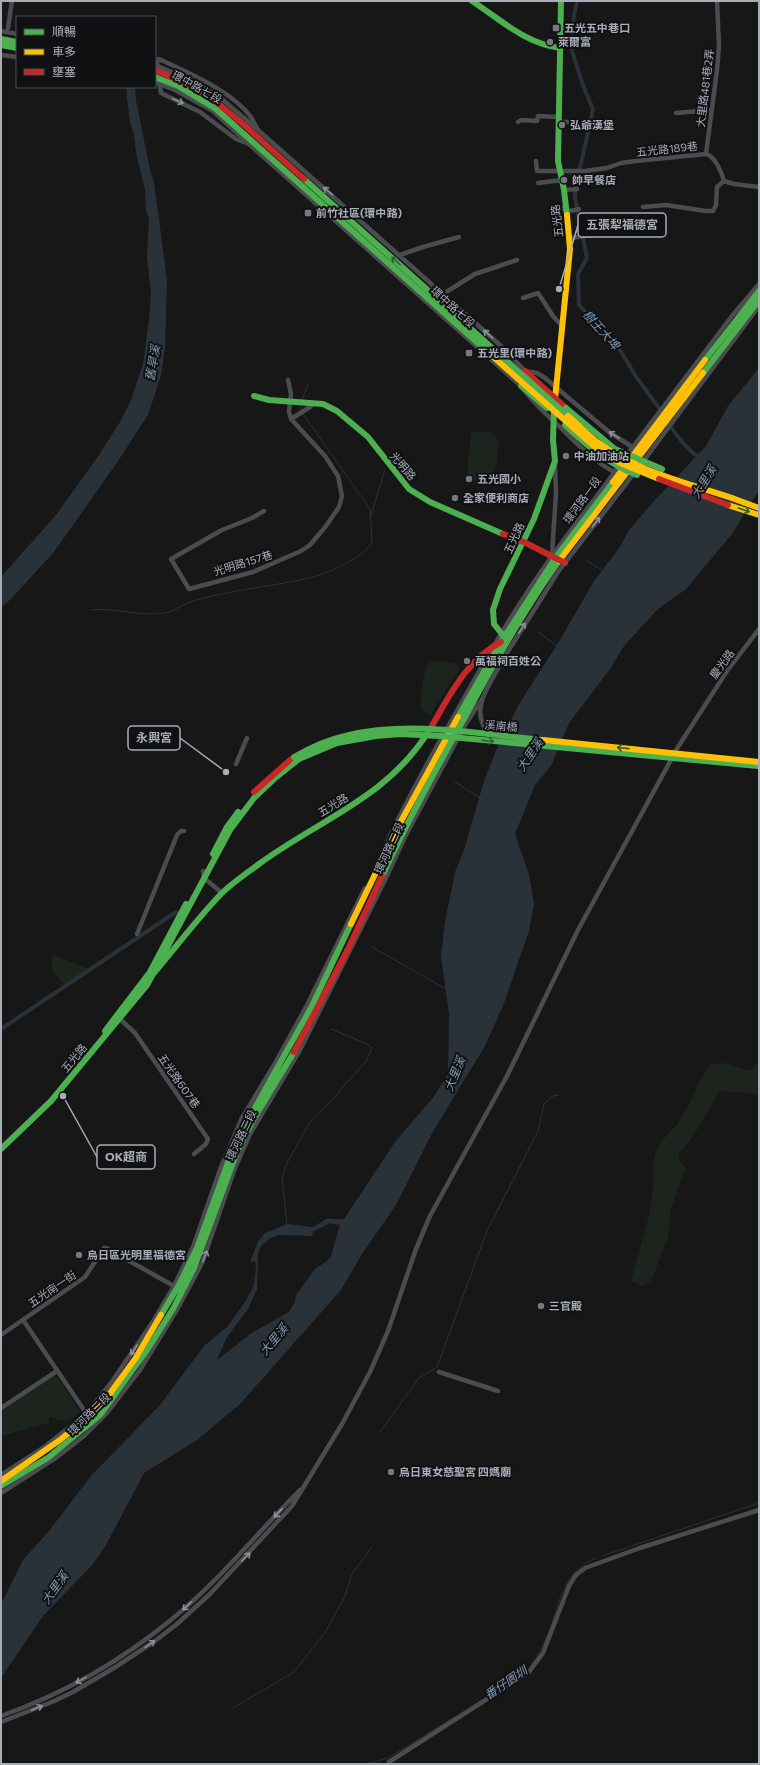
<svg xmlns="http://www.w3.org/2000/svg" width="760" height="1765" font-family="Commissioner,'Noto Sans TC',sans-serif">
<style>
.green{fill:#1d241e}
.water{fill:#2a3239;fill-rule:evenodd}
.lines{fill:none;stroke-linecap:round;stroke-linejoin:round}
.stream{stroke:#2a3239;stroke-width:1}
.canal{stroke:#2a3239;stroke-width:4}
.street{stroke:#4b4c50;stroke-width:4.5}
.fast{stroke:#4caf50;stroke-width:6}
.slow{stroke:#ffc107;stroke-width:6}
.jam{stroke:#c62828;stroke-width:6}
.street-bridge{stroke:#4b4c50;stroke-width:4.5}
.fast-bridge{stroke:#4caf50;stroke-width:6}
.slow-bridge{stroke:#ffc107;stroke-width:6}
.jam-bridge{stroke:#c62828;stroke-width:6}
.oneway{stroke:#8c9099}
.oneway2{stroke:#2e6032}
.poi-dot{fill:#757880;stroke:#111113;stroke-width:1.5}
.labels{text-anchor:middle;stroke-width:4;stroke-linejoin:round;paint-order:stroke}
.poi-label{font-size:11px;font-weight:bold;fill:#a8adb8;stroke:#111113;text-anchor:start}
.street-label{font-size:11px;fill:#a8adb8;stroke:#111113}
.water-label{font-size:12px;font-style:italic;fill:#7f9bb3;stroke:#111113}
.leader{fill:none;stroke:#a8adb8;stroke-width:1.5}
.callout-dot{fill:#a8adb8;stroke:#111113;stroke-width:1.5}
.callout{fill:#111113;stroke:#a8adb8;stroke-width:1.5}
.callout-label{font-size:12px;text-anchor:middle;font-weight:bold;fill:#a8adb8}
</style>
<rect width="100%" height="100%" fill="#171717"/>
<path class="green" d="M479,431L492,433L499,441C497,452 498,483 483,483C476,483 471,479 467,474L471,432H475L474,434Z
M429,660L455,663L460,669L447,688L430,716L422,710C419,689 423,679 429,660Z
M53,955L89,969L64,984L52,970L51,959Z
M723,1063L751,1071L757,1063L759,1064V1094L719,1091C707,1113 696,1136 678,1154L680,1161L686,1168L671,1208L668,1237L652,1279L647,1284L642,1286L631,1281C638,1253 648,1225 652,1197C654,1182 651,1166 656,1152C661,1138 670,1134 678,1123C691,1105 697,1082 710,1064Z
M54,1376L59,1379L80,1412C68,1423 66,1421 49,1417V1423L1,1436V1411Z"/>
<path class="water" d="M126,87H135L136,100L150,170L154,182L167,280L165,349L161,375L148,415L118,461L54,552L10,600L1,607V577L56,515L99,455L120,422L131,400L143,364L149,319L151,294L147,257L149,219L146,210L145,190L136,153L134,134L130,123Z
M759,368V490L732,534L686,589L658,609L624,646L610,669L569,723L551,766L535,785L515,834L529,875L534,904L529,931L503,1006L485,1046L432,1133L396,1205L362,1254L341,1290L240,1404L197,1440L144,1473L106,1545L93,1564L43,1616L1,1678V1604L23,1560L49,1531L91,1476L160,1405L204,1346L228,1326L245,1302L254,1285L256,1267L255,1261L250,1262L258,1242L265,1233L287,1224L313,1227L326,1219H344L395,1142L432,1099L448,1074L449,1014L441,956L445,922L455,872L464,850L484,781L498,746L519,704L557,645L594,581L620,547L629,530L654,501L706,446L728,406ZM330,1223L340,1225L331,1256L327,1261L315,1269L296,1295L295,1302L289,1312L253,1332L217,1360L227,1337L248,1309L257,1289L258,1253L261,1246L270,1238L279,1235L312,1236L313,1232Z"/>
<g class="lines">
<path class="stream" d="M302,400L308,384
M301,405V411
M371,515L385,470
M587,561L602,570
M91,610C115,607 139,617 164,613C171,612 179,607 186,604C194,600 204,598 212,596C246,588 281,585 314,577C328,573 369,555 372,541L370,509L303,414
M538,632L557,646
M454,781L480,798
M372,947L446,989
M287,1224L282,1179L286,1165L308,1125L330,1102L366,1061L372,1048L367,1044L331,1029
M380,1432L419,1378L437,1367L487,1231L538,1131L544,1104L553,1096L559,1095
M602,1556L759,1503
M530,1667C534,1660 539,1653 543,1645C560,1613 557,1574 596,1558
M233,1708L294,1672L326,1631L345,1596L352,1574L372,1547
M368,1764L388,1758L456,1716"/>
<path class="canal" d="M577,1L574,15L572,51L584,88L593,109L581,164L575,181V198L587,258L578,274L579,305L620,350L637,378L662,412
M665,418C675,433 685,448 700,458
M1,1029L176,912"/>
<path class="street" d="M8,28L12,1
M1,31L17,34
M1,55L17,57
M158,70L157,60L159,59C188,73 231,90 251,117C253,121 256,126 258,130L500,345L525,371L537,373L545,378L609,432L634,448
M159,81L161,93L200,112L236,139L249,144L521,386C532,401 545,414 559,426C576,443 594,462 616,473
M676,113L711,110
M518,122L521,120L537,121L538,116L559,117
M559,122H590
M706,154L717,70L719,46L717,1
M536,161L537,171H585L607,168L621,163L636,161L706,154C715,156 722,173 724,181L734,184L759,187
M538,183L562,180
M564,190L577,189
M643,207L666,205L706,211H713L716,205L717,187L724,181
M566,212L579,209
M553,219V211L565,208
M570,238L593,235
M400,255L423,247L459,237
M443,294L475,274L517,260
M523,298L538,293L553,316L562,326
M291,419L310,407L313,403
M626,456L732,316L759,284
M642,463L759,306
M264,511L252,518L222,530L171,559L189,589L253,572L301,551L310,545L326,526L339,507L342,496L338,476L325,456L291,419L289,412L291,394L288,380
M552,555L556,493L555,465
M512,645L558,572L635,472
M236,764L247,738
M203,871L204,878L222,893
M374,871C397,818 424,768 453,718C478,673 503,628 532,585C559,544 590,506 619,466
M137,934L177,835L181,831H184
M120,1019L135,1033L208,1139L206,1144L194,1154
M23,1320L88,1416
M1,1335L85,1277L104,1248H106L174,1286
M439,1372L498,1391
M1,1408L57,1371
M1,1475L43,1448L86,1414L111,1383L154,1320L174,1286L193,1247L221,1167L242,1118L274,1065L306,1007L365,888
M1,1493L57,1457L84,1436L107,1413L140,1370L178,1308L202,1263L235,1168L250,1134L300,1050L385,880L406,835L465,725L482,699
M1,1716C63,1694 121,1661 172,1619C219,1581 257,1533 300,1490
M1,1722L52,1702L73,1692L114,1668L155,1641L177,1624L210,1594L292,1506L342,1424L370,1372L388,1331L416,1249L430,1216L507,1076L578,930L678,747L727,671L759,629
M389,1762L529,1672L543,1653L569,1586L576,1575L585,1568L640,1548L759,1510"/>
<path class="fast" d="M472,1C501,20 526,44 561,48
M561,1L558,161L564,190L567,215
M1,39L17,42
M1,45L17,48
M705,360L759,291
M703,373L759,300
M521,386L547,408
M254,396L269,400L323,404L337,411L368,437L409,489L430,502L503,534
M505,638L494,624L493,610L500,589L534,519L555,461L553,440L554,409
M458,717L501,642L556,557L613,482
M213,854L227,827L238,812
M382,876C409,818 440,762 471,706C498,656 526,607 559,561
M154,973C176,947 197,919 221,894C232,883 247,873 259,864C320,819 388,798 430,729
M105,1031L150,972L186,904
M1,1149L51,1101L147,985L230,830L254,798L274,779L299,759
M161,1315L179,1285L197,1248L235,1143L311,1008L351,924
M1,1486L49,1457L100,1415L147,1350L173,1309L194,1268L238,1149L253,1120L294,1052"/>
<path class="slow" d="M554,409L570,249L567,215
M613,482L705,360
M732,498L759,508
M728,505L759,515
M559,561L703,373
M351,924L398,827L458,717
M1,1481L60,1440L100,1407L135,1359L161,1315"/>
<path class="jam" d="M525,371L566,408
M503,534L524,542L565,563
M430,729C449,697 466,660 501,642
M254,792L290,760
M294,1052L348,949L382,876"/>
<path class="street-bridge" d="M155,65L197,83L223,100L258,130
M155,82L175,90L213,111L249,144
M489,734C472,714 483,694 495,674C501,663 507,652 514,642"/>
<path class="fast-bridge" d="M155,77L178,86L216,109L490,354
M304,179L568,416
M566,408L615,449L662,469
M565,425C587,446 609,464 637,475
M294,757C310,748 327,740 345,736C409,720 479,734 543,740
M299,759L337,743L376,736L400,734L440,736L758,766"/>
<path class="slow-bridge" d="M490,354L594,446L620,463L659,479
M568,416C577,424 587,434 597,442C636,471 687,483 732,498
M543,740L759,762"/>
<path class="jam-bridge" d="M155,70L181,81L210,97L243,124L304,179
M659,479L728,505"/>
</g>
<defs><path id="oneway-shaft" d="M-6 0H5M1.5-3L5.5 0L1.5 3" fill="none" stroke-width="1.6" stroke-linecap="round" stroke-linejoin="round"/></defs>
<g class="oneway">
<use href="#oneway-shaft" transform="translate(178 101) rotate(25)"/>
<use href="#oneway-shaft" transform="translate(328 191) rotate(-139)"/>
<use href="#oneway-shaft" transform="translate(488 334) rotate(-139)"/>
<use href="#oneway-shaft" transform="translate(614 435) rotate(-147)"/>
<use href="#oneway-shaft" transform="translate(596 522) rotate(-53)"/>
<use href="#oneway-shaft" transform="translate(522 628) rotate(-58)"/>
<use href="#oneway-shaft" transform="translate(205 1256) rotate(-69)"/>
<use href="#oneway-shaft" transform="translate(134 1350) rotate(123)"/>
<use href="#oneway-shaft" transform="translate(278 1513) rotate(133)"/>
<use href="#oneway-shaft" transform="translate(246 1557) rotate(-46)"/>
<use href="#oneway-shaft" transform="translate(187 1606) rotate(137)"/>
<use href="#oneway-shaft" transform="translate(150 1644) rotate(-35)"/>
<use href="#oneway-shaft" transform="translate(81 1680) rotate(151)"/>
<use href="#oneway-shaft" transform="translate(37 1708) rotate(-23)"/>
</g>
<g class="oneway2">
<use href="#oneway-shaft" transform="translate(396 261) rotate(-138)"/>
<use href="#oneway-shaft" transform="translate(744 510) rotate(19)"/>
<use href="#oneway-shaft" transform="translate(488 741) rotate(6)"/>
<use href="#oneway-shaft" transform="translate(623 748) rotate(-174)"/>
</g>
<g class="poi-dot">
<rect x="552" y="24" width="8" height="8" rx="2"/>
<circle cx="550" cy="42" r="4"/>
<circle cx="562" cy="125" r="4"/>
<circle cx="564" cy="180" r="4"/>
<rect x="304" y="209" width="8" height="8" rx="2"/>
<rect x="465" y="349" width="8" height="8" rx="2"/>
<circle cx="566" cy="456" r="4"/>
<circle cx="469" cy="479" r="4"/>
<circle cx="455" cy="498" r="4"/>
<circle cx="467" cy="661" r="4"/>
<circle cx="79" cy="1255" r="4"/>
<circle cx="541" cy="1306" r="4"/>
<circle cx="391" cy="1472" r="4"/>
</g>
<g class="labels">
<g class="poi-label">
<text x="564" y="32">五光五中巷口</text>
<text x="558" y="46">萊爾富</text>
<text x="570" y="129">弘爺漢堡</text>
<text x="572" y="184">帥早餐店</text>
<text x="316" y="217">前竹社區(環中路)</text>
<text x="477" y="357">五光里(環中路)</text>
<text x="574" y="460">中油加油站</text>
<text x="477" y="483">五光國小</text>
<text x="463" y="502">全家便利商店</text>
<text x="475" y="665">萬福祠百姓公</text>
<text x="87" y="1259">烏日區光明里福德宮</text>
<text x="549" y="1310">三官殿</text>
<text x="399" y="1476">烏日東女慈聖宮 四媽廟</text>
</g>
<g class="street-label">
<text transform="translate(197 87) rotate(29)" y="4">環中路七段</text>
<text transform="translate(705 88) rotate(-83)" y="4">大里路481巷2弄</text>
<text transform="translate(667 149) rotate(-6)" y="4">五光路189巷</text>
<text transform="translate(557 221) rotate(-97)" y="4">五光路</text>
<text transform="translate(453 307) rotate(42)" y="4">環中路七段</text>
<text transform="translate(403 466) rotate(50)" y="4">光明路</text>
<text transform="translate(582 500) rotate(-54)" y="4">環河路一段</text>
<text transform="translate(514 538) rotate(-65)" y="4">五光路</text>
<text transform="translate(243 563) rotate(-17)" y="4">光明路157巷</text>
<text transform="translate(722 664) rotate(-54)" y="4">慶光路</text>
<text transform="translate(501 726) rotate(5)" y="4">溪南橋</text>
<text transform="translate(333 805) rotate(-31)" y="4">五光路</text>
<text transform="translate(389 848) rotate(-65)" y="4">環河路二段</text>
<text transform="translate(74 1058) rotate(-50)" y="4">五光路</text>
<text transform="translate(179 1081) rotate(55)" y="4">五光路607巷</text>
<text transform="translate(241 1135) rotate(-64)" y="4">環河路二段</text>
<text transform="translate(52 1289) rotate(-34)" y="4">五光南一街</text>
<text transform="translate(89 1414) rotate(-45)" y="4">環河路二段</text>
</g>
<g class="water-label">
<text transform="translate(601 330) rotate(48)" y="4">樹王大埤</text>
<text transform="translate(153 363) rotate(-80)" y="4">舊旱溪</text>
<text transform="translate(704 482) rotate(-58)" y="4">大里溪</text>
<text transform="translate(530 755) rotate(-56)" y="4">大里溪</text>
<text transform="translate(455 1074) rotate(-68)" y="4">大里溪</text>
<text transform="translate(274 1340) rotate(-50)" y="4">大里溪</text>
<text transform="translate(55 1588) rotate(-54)" y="4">大里溪</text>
<text transform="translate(506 1683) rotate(-34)" y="4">番仔園圳</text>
</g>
</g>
<path class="leader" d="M559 289L578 225M226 772L180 738M63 1096L97 1157"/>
<g class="callout-dot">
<circle cx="559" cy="289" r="4"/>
<circle cx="226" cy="772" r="4"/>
<circle cx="63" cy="1096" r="4"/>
</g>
<g class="callout">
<rect x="578" y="213" width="88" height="24" rx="4"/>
<rect x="128" y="726" width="52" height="24" rx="4"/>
<rect x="97" y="1145" width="58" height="24" rx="4"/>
</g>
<g class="callout-label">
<text x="622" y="229">五張犁福德宮</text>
<text x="154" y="742">永興宮</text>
<text x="126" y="1161">OK超商</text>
</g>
<rect width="760" height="1765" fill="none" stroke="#a8adb8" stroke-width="4"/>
<rect x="16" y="16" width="140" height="72" fill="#111113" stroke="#4d4f55"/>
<rect x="24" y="29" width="20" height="6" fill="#4caf50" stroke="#4d4f55"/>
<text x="52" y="36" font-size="12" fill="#a8adb8">順暢</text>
<rect x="24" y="49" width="20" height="6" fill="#ffc107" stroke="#4d4f55"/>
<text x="52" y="56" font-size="12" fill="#a8adb8">車多</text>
<rect x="24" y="69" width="20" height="6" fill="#c62828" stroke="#4d4f55"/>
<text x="52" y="76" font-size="12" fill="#a8adb8">壅塞</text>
</svg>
